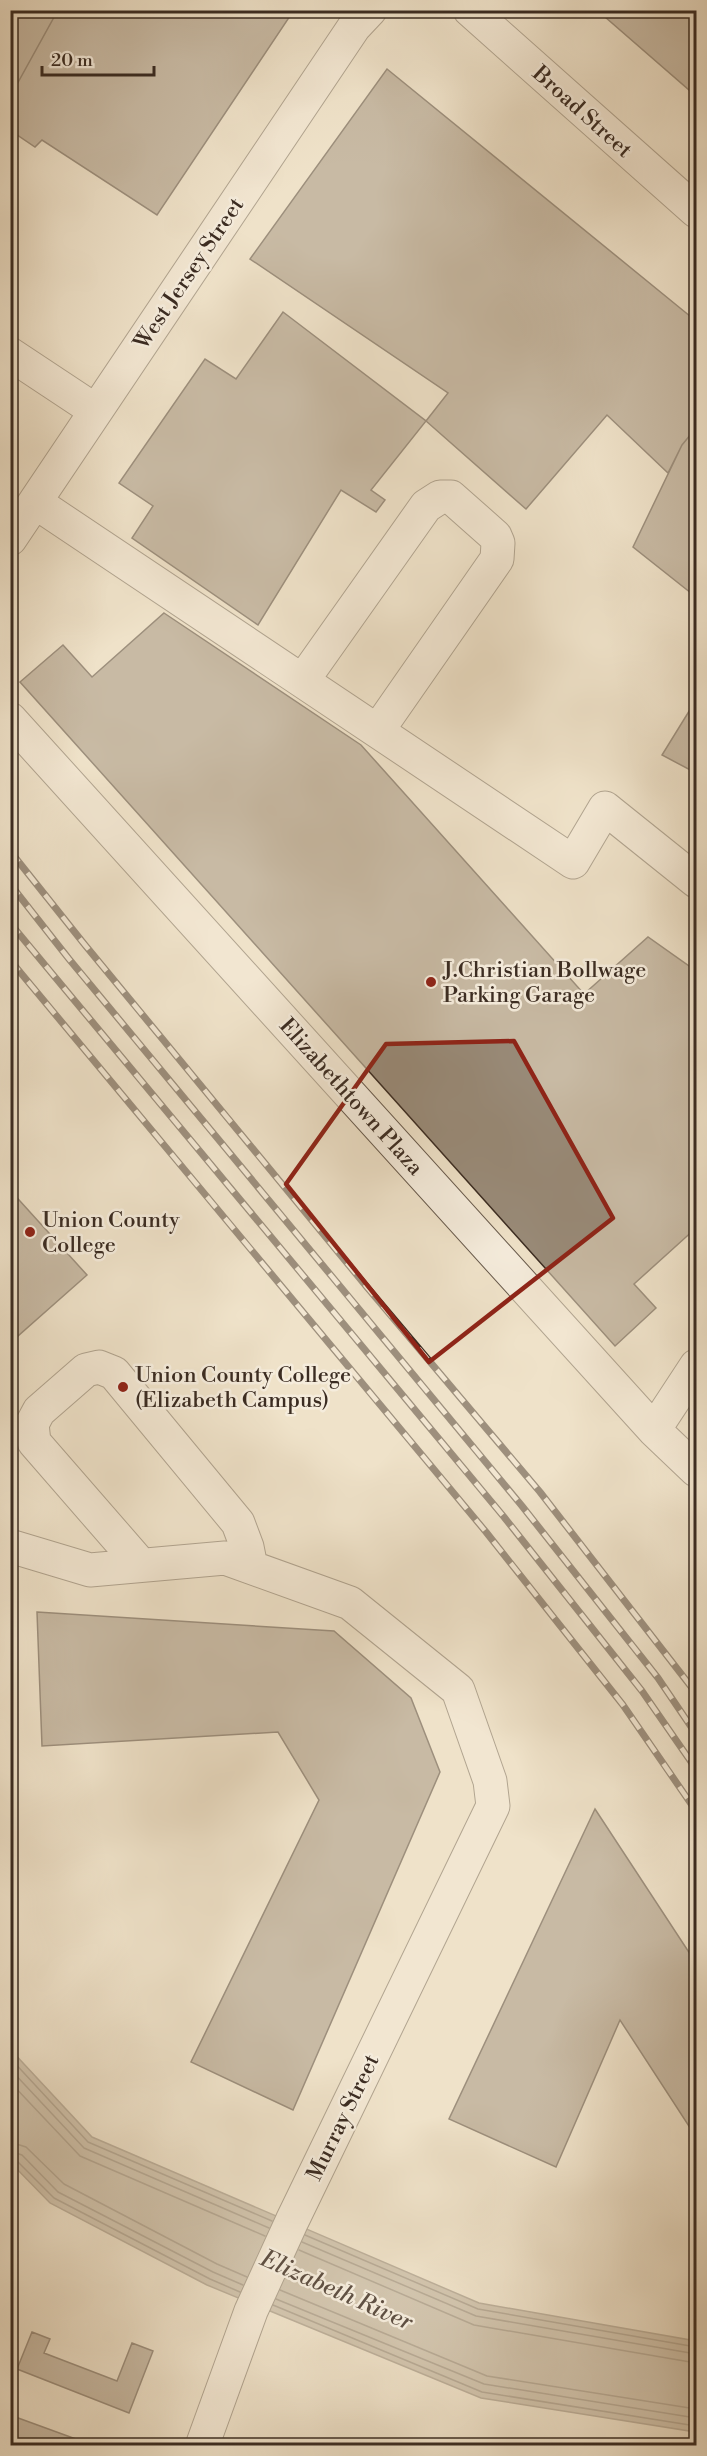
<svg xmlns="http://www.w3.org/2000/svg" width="707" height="2456" font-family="'Libre Bodoni',serif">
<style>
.water{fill:#b2a490;stroke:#827464;stroke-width:1.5}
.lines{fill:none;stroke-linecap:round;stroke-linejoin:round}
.shore{stroke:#766859;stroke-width:1.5}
.building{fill:#998b79;stroke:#3b2c22;stroke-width:1.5}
.minor-casing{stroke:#685a4c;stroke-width:35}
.minor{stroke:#f5ecdc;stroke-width:33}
.rail-casing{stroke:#3b2c22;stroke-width:7}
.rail{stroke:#f5ecdc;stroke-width:4.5;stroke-dasharray:14;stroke-linecap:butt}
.marked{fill:none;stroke:#8f2418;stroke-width:4.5;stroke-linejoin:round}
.poi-dot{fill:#8f2418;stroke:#f5ecdc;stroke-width:2}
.labels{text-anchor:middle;stroke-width:5;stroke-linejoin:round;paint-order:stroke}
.street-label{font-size:22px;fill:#3b2c22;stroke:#f5ecdc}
.poi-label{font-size:22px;fill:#3b2c22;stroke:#f5ecdc;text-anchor:start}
.water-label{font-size:24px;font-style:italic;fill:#5f5043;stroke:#f5ecdc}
</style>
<rect width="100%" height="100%" fill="#efe2c9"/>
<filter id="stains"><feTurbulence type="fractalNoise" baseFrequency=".00333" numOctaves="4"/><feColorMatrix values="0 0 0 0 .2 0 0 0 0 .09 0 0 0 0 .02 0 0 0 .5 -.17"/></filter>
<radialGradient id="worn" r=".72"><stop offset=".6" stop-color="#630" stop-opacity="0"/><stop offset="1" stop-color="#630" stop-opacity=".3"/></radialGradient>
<path class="water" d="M10,2049L92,2137L479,2303L696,2341V2432L481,2398L207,2285L50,2203L11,2163Z"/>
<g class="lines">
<path class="shore" d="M10,2058L88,2142L272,2221
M10,2069L84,2148L269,2228
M10,2082L80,2156L265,2236
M10,2142L26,2147L64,2184L217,2264L247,2277
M10,2151L22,2155L58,2192L213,2272L243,2285
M10,2159L17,2161L54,2198L210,2279L240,2292
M305,2235L478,2309L696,2347
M302,2242L476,2316L696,2354
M299,2250L474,2325L696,2363
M280,2290L487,2376L696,2409
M276,2299L484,2384L696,2418
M273,2305L482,2392L696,2426"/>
</g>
<path class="building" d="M10,10H58L10,97Z
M58,10H294L157,215L42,140L35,147L10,130V97Z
M597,10H696V96Z
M387,69L696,321V428L682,445L668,473L607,415L526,509L426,421L448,393L250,259Z
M283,312L426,421L371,490L385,500L376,512L341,490L258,625L132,538L153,506L119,483L205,359L236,379Z
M696,428V597L633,547L682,445Z
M164,613L361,745L584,994L648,937L696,971V1228L634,1284L656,1308L615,1346L20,682L63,645L92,677Z
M696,700V773L662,755Z
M10,1190L87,1275L10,1343Z
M37,1612L334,1631L411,1698L440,1772L293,2110L191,2062L319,1800L278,1732L42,1746Z
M595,1809L696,1963V2137L620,2020L556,2167L449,2119Z
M32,2332L50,2339L44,2353L117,2381L132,2343L153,2351L129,2413L17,2369Z
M10,2415L95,2446H10Z"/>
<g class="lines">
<defs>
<path id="minor" d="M470,10L696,211
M10,354L96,411
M35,502L573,862L605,808L696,881
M10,539L354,27L370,10
M303,680L426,506L440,497H451L495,536L498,543L497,559L378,730
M10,719L654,1430L696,1470
M654,1430L696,1366
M10,1546L90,1570L225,1558L350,1603L458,1690L490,1781L493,1806L292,2221L251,2311L202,2446
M141,1565L34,1442L32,1424L39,1411L86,1370L99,1367L114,1373L238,1523L247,1547L251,1567"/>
</defs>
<use href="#minor" class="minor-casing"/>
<use href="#minor" class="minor"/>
<defs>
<path id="rail" d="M10,851L85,945L366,1286L540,1492L696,1693
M10,884L69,959L522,1506L658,1678L696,1734
M10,923L504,1517L642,1691L696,1769
M10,960L486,1532L623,1705L696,1811"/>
</defs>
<use href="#rail" class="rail-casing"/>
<use href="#rail" class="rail"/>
</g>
<path d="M0 0H707V2456H0ZM514,1041L613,1218L429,1362L286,1184L386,1044Z" fill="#efe2c9" fill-opacity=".55" fill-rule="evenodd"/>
<path class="marked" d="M514,1041L613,1218L429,1362L286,1184L386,1044Z"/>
<g class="poi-dot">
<circle cx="431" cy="982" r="6"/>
<circle cx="30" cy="1232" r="6"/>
<circle cx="123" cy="1387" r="6"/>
</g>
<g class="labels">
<g class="street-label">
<text transform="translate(583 111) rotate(42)" y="8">Broad Street</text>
<text transform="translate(188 273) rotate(-56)" y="8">West Jersey Street</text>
<text transform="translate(352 1096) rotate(48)" y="8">Elizabethtown Plaza</text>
<text transform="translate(342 2117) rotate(-64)" y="8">Murray Street</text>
</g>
<g class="poi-label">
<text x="443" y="977">J.Christian Bollwage<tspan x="443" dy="25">Parking Garage</tspan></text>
<text x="42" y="1227">Union County<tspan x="42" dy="25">College</tspan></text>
<text x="135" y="1382">Union County College<tspan x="135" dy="25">(Elizabeth Campus)</tspan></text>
</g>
<g class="water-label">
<text transform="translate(337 2290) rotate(24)" y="8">Elizabeth River</text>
</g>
</g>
<rect width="707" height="2456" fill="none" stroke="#efe2c9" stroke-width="36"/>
<rect x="12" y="12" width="683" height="2432" fill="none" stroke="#3b2c22" stroke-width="3"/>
<rect x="18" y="18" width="671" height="2420" fill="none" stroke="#3b2c22" stroke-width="1.5"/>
<path d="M42 66v9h112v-9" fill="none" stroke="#3b2c22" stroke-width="3"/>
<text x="51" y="66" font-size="18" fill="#3b2c22" stroke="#f5ecdc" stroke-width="4.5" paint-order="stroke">20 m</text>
<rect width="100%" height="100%" filter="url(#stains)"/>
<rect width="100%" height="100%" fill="url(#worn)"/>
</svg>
